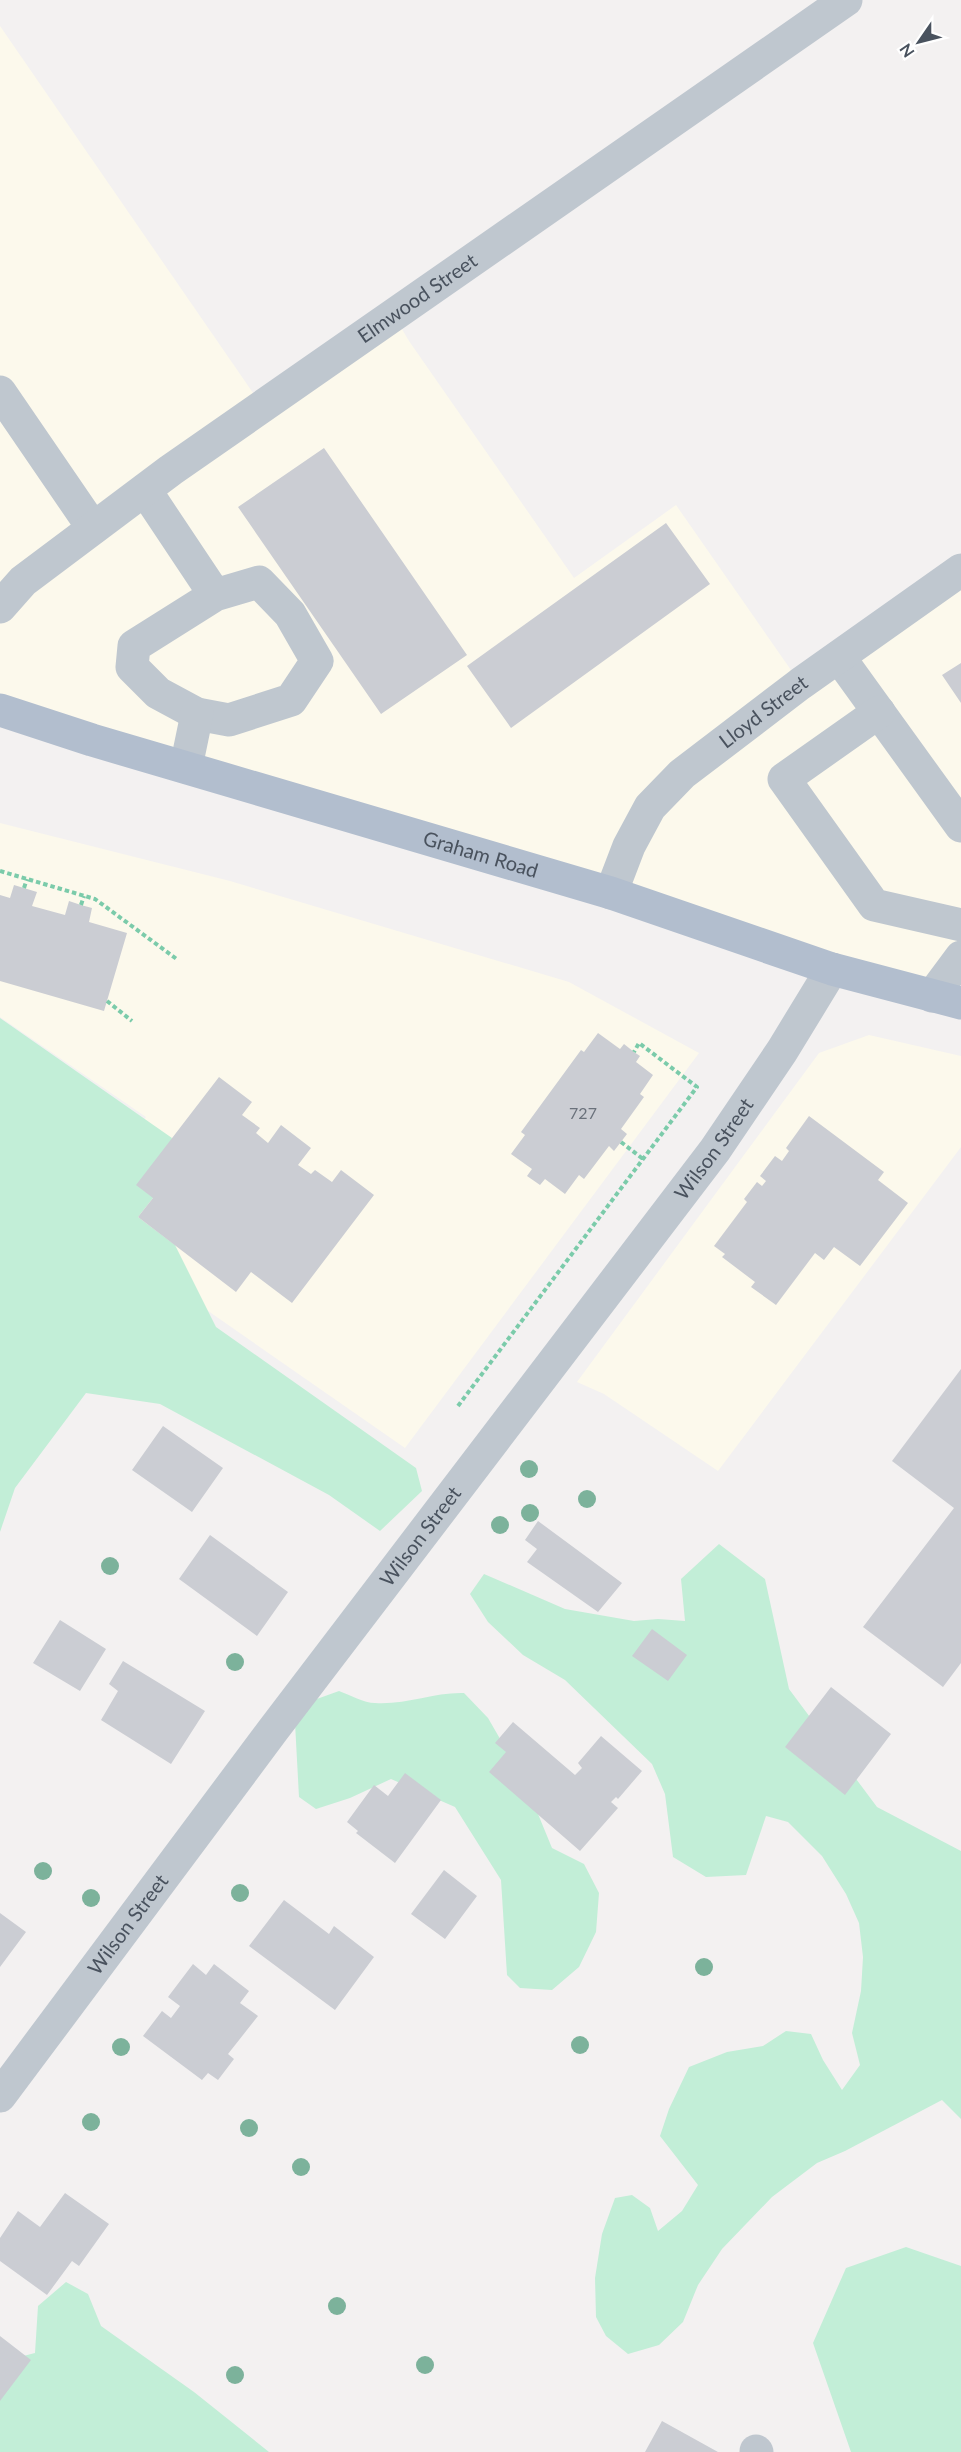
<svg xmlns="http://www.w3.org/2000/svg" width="961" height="2452" font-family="Lato,sans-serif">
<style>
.commercial{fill:#fcf9ec}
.green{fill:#c2eed7}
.building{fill:#cbcdd3}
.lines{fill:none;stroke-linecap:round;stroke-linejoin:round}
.path{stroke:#7bcbaa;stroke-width:4;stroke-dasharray:4.5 3;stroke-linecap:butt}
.minor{stroke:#bfc7cf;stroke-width:33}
.major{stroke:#b2bece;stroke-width:33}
.tree{fill:#7cb29b}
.labels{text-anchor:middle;stroke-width:6;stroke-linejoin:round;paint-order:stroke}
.number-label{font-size:16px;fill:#6a717b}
.street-label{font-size:20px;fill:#49525e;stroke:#fff}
</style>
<rect width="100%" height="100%" fill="#f3f1f1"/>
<path class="commercial" d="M0,26L262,406L393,314L409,341L574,578L676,505L800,683L961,570V981L937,997L0,710Z
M0,823L230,881L569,982L699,1053L405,1448L76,1219L146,1117L0,1017Z
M869,1035L961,1056V1147L718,1471L604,1394L577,1382L819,1053Z"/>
<path class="green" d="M0,1018L172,1138L153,1198L138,1217L175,1245L216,1327L416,1468L422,1491L380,1531L329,1495L160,1404L86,1393L15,1488L0,1532Z
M719,1544L765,1579L789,1689L877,1807L961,1851V2119L942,2100L845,2151L817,2163L772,2197L722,2249L698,2285L683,2322L659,2345L628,2354L606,2336L596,2317L595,2278L602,2234L615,2198L632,2195L650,2208L658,2231L682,2211L698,2185L660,2136L669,2109L689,2067L727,2052L763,2046L786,2031L811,2034L823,2060L842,2090L860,2065L852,2033L861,1991L863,1957L859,1923L846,1894L822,1856L788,1822L766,1816L746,1875L706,1877L673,1857L665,1794L652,1764L565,1680L523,1655L488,1622L470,1594L484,1574L565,1609L634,1621L658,1619L685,1621L681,1579Z
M339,1691C350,1695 364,1703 375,1703C406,1705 434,1692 464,1693L488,1718L524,1780L552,1848L584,1864L599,1893L596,1932L579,1967L552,1990L520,1988L507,1975L501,1880L455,1807L391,1779L350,1798L316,1809L299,1797L295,1723L314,1700Z
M906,2247L961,2266V2452H851L813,2343L846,2268Z
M66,2282L88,2294L101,2326L194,2392L269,2452H0V2362L35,2353L38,2306Z"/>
<path class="building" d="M324,448L467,655L381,714L238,507Z
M666,523L710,584L511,728L467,666Z
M961,663V703L942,675Z
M14,885L37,892L32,906L65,915L69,901L81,905L92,908L89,922L127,933L104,1011L0,981V895L10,898Z
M598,1033L620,1049L624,1044L634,1052L640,1056L636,1062L653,1075L640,1094L644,1097L621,1129L627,1134L614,1151L609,1146L584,1179L579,1175L565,1194L545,1179L540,1185L527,1176L532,1169L511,1154L525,1135L521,1132L581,1050L584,1052Z
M219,1077L252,1102L242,1115L260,1128L256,1133L268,1143L281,1125L311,1148L298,1165L311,1174L315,1170L332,1182L341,1170L374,1195L292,1303L251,1272L236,1292L138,1217L153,1198L136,1185Z
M809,1116L884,1172L878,1180L908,1203L860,1266L834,1247L824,1260L815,1253L776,1305L751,1287L755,1282L722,1257L725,1254L714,1246L747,1202L744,1199L757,1182L762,1186L766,1181L760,1176L775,1156L782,1161L789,1151L786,1148Z
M961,1369V1663L943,1687L863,1627L954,1508L892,1461Z
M163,1426L223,1468L192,1512L132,1470Z
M538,1521L622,1583L598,1612L527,1562L537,1549L525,1540Z
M210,1535L288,1592L257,1636L179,1579Z
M60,1620L106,1649L80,1691L33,1663Z
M652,1629L687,1655L668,1681L632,1656Z
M123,1661L205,1711L171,1764L101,1720L118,1691L109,1684Z
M831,1687L891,1734L845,1795L785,1747Z
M513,1722L575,1775L582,1768L578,1763L601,1736L642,1771L618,1799L616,1797L611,1802L618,1808L580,1851L489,1772L506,1752L495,1743Z
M405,1773L441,1800L395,1863L356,1833L358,1831L347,1822L374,1785L388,1796Z
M444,1870L477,1896L445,1939L411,1914Z
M284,1900L329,1934L334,1926L374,1957L335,2010L249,1946Z
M0,1913L26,1932L0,1967Z
M193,1964L206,1975L214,1964L249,1991L240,2003L258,2016L228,2054L234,2059L218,2080L208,2073L202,2080L143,2036L162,2011L171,2018L180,2006L168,1997Z
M65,2193L109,2224L79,2266L72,2261L47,2295L0,2261V2238L18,2211L40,2227Z
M0,2336L31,2360L0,2401Z
M662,2421L718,2452H645Z"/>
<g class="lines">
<path class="path" d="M0,871L95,899L178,960
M24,888L27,879
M81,905L84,896
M107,1001L132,1021
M621,1142L643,1159
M458,1406L697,1087L639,1043L634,1052"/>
<g class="minor">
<path d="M0,392L93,528"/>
<path d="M145,490L215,595L259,582L290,614L317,661L291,700L229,720L197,714L158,693L132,667L134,646L215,595"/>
<path id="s1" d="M0,607L23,581L171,470L846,0"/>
<path d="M839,657L961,826"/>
<path d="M879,712L784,779L874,905L961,925"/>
<path d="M186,767L197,714"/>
<path id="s2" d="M611,893L629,846L650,807L682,774L800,684L961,570"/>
<path d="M932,996L961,957"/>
<path id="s3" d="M0,2096L273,1730L715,1150L782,1051L832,969"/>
<path d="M756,2451L757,2452"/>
</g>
<path class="major" id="s4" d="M0,710L92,740L611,893L832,969L961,1003"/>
</g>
<g class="tree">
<circle cx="529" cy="1469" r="9"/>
<circle cx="587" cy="1499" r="9"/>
<circle cx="530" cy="1513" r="9"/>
<circle cx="500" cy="1525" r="9"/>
<circle cx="110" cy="1566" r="9"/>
<circle cx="235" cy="1662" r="9"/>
<circle cx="43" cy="1871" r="9"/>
<circle cx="240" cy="1893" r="9"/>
<circle cx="91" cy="1898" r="9"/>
<circle cx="704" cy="1967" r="9"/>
<circle cx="580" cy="2045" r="9"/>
<circle cx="121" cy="2047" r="9"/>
<circle cx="91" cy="2122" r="9"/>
<circle cx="249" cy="2128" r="9"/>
<circle cx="301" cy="2167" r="9"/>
<circle cx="337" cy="2306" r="9"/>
<circle cx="425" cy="2365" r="9"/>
<circle cx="235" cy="2375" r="9"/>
</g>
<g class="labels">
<g class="number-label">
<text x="583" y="1119">727</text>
</g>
<g class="street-label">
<text dy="7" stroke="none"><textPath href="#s1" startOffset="520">Elmwood Street</textPath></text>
<text dy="7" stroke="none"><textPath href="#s2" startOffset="243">Lloyd Street</textPath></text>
<text dy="7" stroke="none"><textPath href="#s4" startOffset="502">Graham Road</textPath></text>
<text dy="7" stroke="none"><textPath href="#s3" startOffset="1186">Wilson Street</textPath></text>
<text dy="7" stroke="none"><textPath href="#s3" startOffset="700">Wilson Street</textPath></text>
<text dy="7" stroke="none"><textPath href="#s3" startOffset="214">Wilson Street</textPath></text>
</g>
</g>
<g transform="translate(919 42) rotate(235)" stroke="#ffffff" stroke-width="4.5" paint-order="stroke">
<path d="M0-4.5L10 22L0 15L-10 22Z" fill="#49525e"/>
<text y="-9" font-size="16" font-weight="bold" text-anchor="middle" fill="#49525e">N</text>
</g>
</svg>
